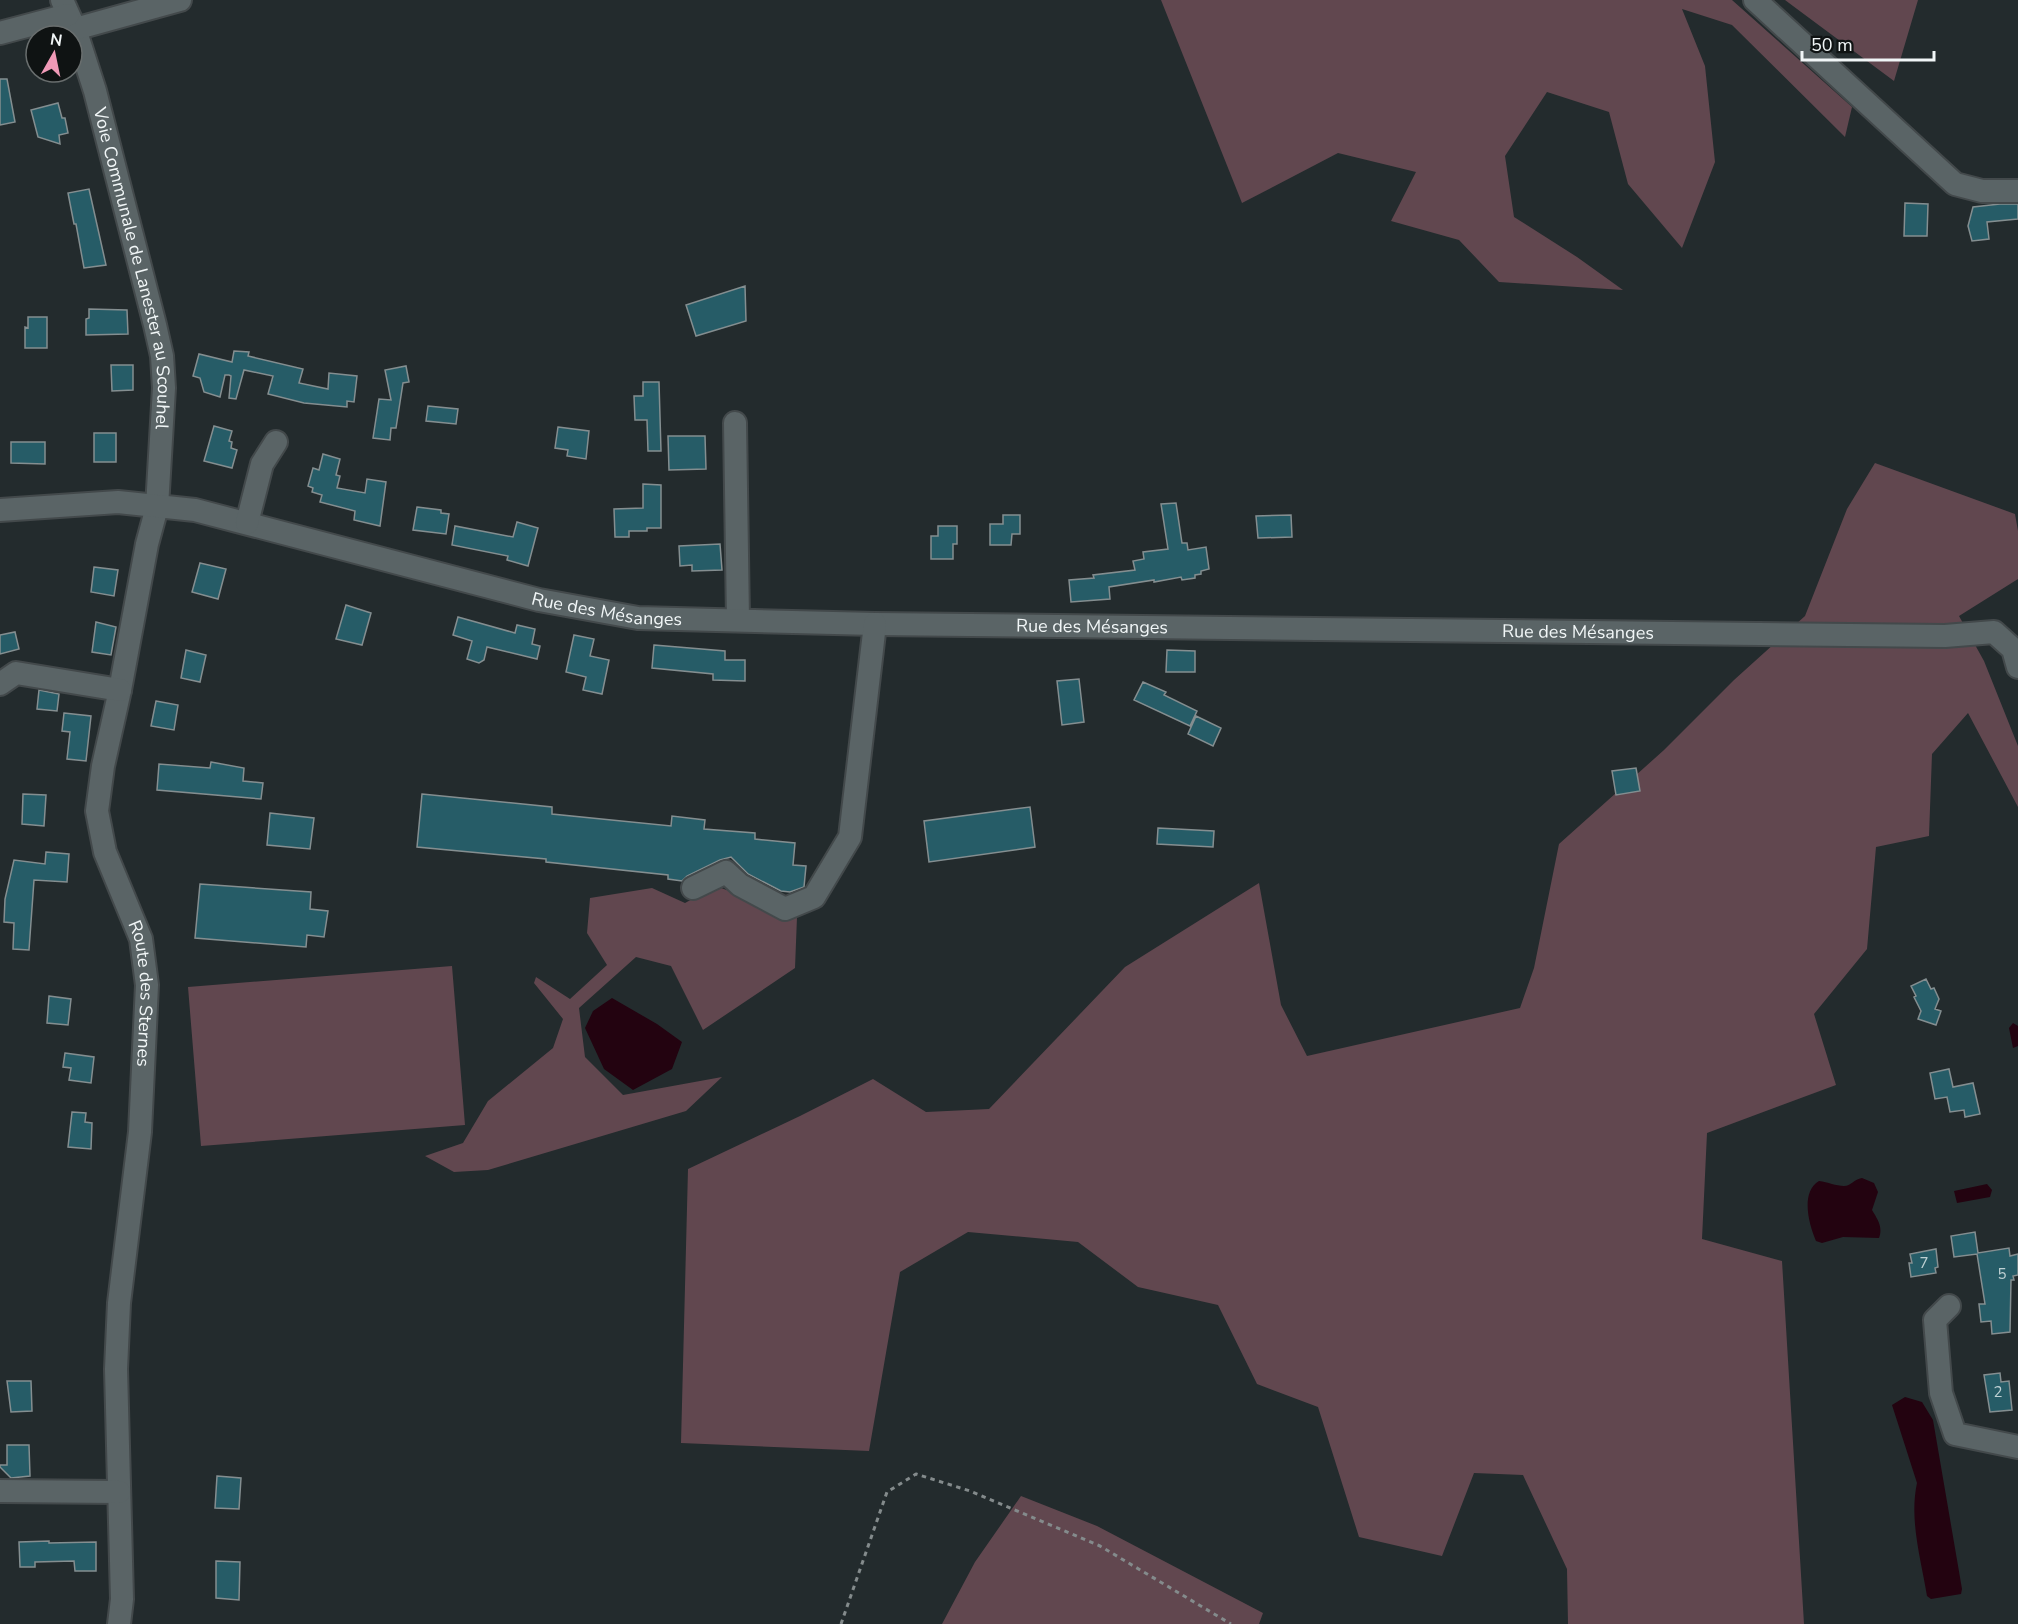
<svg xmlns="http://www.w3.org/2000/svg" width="2018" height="1624" font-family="'Nunito Sans',sans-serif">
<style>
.green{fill:#61474f}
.water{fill:#230310}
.building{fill:#265c67;stroke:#848e90;stroke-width:1.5}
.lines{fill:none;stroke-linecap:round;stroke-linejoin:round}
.minor-casing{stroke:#43494b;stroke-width:26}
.path{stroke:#848b8c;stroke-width:3;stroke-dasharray:4.5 4.5;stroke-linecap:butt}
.minor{stroke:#5a6466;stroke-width:22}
.labels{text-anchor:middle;stroke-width:4.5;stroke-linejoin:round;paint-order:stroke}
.number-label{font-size:15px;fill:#bed0d3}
.street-label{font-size:18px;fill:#f1f6f7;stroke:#0f1313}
</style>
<rect width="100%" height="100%" fill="#232b2d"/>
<path class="green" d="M1161,0H1732L1852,107L1845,137L1732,25L1682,9L1705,66L1715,162L1682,248L1628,184L1609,112L1547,92L1505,156L1514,217L1577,257L1623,290L1499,282L1459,240L1391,221L1416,172L1338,153L1242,203Z
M1785,0H1918L1894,81L1793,6Z
M1875,463L2015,514L2018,531V579L1959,616L1984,661L2018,746V807L1968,713L1932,754L1929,836L1876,847L1867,949L1814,1014L1836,1085L1707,1133L1702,1239L1782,1261L1804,1624H1568L1567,1569L1523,1475L1474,1473L1442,1556L1359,1537L1318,1407L1257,1384L1218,1305L1138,1287L1078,1242L968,1232L900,1272L869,1451L681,1443L688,1169L800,1116L873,1079L926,1112L989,1109L1125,967L1259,883L1281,1005L1307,1056L1520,1008L1534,968L1559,844L1664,750L1734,680L1805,616L1847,509Z
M716,886L797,917L795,968L703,1030L671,966L636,957L579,1008L585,1057L623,1095L722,1077L686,1111L488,1170L454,1172L425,1156L463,1143L488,1101L553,1048L563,1019L534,983L536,977L570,999L607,965L587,933L590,898L652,888L685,903Z
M452,966L465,1125L201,1146L188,987Z
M1021,1496L1097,1526L1263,1613L1259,1624H942L975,1562Z"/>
<path class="water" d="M612,998L657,1024L682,1042L672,1069L633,1090L604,1069L585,1028L593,1011Z
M2013,1023L2018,1026V1046L2013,1048L2009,1028Z
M1862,1178L1874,1183L1878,1192L1872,1210C1878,1220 1883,1227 1879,1238L1843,1237L1822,1243L1816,1241C1809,1225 1800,1192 1819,1181C1828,1182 1836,1186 1844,1186C1851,1186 1854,1179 1862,1178Z
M1987,1184L1992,1190L1990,1197L1957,1203L1954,1191Z
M1905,1397L1922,1402L1933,1420L1962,1589L1961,1594L1931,1599L1927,1596C1921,1559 1909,1520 1917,1483L1892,1405Z"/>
<path class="building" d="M0,79H7L15,122L0,125Z
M58,103L62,118H65L68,133L59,135L60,144L38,137L31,110Z
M89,189L106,265L84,268L76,224H74L68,193Z
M1905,203L1928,204L1927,236H1904Z
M2000,204H2018V219L1987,222L1989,239L1972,241L1968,226L1973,207Z
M745,286L746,321L696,336L686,305Z
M89,309L127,310L128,334L86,335V319L89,318Z
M28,317H47V348H25V327L28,328Z
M234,351L249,352L248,356L303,369L299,383L328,389L329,373L357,376L354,402L347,401V407L304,403L268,394L273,376L244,370L236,399L229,398L231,376L229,375H225L220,397L204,392L200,378L193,376L199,354L232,362Z
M111,365H133V390L112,391Z
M406,366L409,382L403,383L396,428H391L390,440L373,438L379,399L391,400L385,370Z
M643,382H659L661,451H648L647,420H635L634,396H643Z
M428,406L458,409L456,424L426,421Z
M214,426L232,431L229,441L232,442L231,448L237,450L232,468L204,461Z
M558,427L589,431L586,459L567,456L568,450L555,448Z
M94,433H116V462H94Z
M668,436H705L706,469L669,470Z
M11,442H45V464L11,463Z
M323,454L340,459L336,475L340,476L337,488L365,493L367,479L386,482L380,526L354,520L355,511L320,502L322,495L312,492L313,488L308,486L313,468L319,470Z
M643,484L661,485V528H647V531H629V537H615L614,509L643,508Z
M1176,503L1182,543H1187L1188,550L1206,547L1209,569L1201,571V574L1195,575V578L1182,580L1181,577L1154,582V580L1109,587L1110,599L1071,602L1069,580L1094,578L1093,575L1135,570L1133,561L1144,559L1143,552L1168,549L1161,504Z
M417,507L441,510V513L449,514L446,534L413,530Z
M1003,515H1020V534H1012L1011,545H990V524H1003Z
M1291,515L1292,537L1258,538L1256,516Z
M517,522L538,528L528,566L507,560L508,556L452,545L455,526L513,537Z
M938,526H957V544H953V559H931V536H938Z
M720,544L722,570L692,571V565L680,566L679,546Z
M200,563L226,569L218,599L192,592Z
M94,567L118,570L114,596L91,592Z
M346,605L371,613L362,645L336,639Z
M458,617L515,633L517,625L535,629L532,644L540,646L537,659L487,647L484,660L479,663L467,659L472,641L453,635Z
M96,622L116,627L111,655L92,652Z
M15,632L19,649L0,654V635Z
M574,635L594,639L590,656L609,660L602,694L583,690L586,677L566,672Z
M654,645L725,651V660H745V681L713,680V674L652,668Z
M186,650L206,655L200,682L181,678Z
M1167,650L1195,651V672H1166Z
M1079,679L1084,722L1062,725L1057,681Z
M1143,682L1166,692L1164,695L1197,711L1190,726L1134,700Z
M39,690L59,694L57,711L37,709Z
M156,701L178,705L174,730L151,726Z
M64,713L91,716L86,761L67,759L70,732L62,731Z
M1196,716L1221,728L1213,746L1188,734Z
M211,762L244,768L243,781L263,783L261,799L157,790L159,764L210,768Z
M1636,768L1640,791L1616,795L1612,771Z
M23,794L46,795L44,826L22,824Z
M422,794L552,807V814L671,826L672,816L705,820L704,829L755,833V839L795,843L793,865L806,866L804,887L790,892L781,891L748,874L731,857L720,860L687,876L682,881L668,879V875L546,862V859L417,847Z
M1030,807L1035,847L929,862L924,821Z
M270,813L314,818L310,849L267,845Z
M1158,828L1214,831L1213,847L1157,844Z
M46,852L69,854L67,882L34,880L29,950L13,949L14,923L4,922L5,899L14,860L45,864Z
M200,884L311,892L310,909L328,911L324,937L307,935L306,947L195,938Z
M1926,979L1931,989L1934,988L1939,999L1935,1009L1941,1011L1936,1025L1918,1019L1921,1011L1914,997L1916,996L1911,986Z
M49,996L71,999L68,1025L47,1023Z
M65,1053L94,1057L91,1083L69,1080L71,1068L63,1067Z
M1949,1069L1953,1087L1973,1083L1980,1114L1965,1117L1964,1110L1950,1112L1947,1097L1935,1099L1930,1073Z
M72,1112L86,1113L85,1122L92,1123L91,1149L68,1147Z
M1975,1232L1978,1253L2009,1248L2010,1256L2018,1254V1275L2013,1276L2014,1280H2011L2010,1332L1992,1334L1991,1321L1981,1322L1979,1304H1985L1977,1254L1954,1257L1951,1236Z
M1936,1249L1938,1267L1935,1268L1936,1273L1911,1277L1909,1263H1912L1910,1254Z
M2000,1373L2001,1382L2009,1381L2012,1410L1990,1412L1984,1375Z
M7,1381H31L32,1411L11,1412Z
M7,1445H29L30,1476L11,1478L0,1467V1465H7Z
M217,1476L241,1478L239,1509L215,1508Z
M49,1541V1543L96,1542V1571H75L74,1561L35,1562V1567H20L19,1542Z
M216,1561L240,1562L239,1600L216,1598Z"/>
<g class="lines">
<defs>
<g id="minor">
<path id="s1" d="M62,0L75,29L95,91L155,325L162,356L164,388L157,507L147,544L120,690L103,766L97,811L105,852L141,939L147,985L140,1132L119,1303L116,1369L122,1599L119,1624"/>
<path d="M1755,0L1955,184L1982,191H2018"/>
<path d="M75,29L180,0"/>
<path d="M0,33L68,15"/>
<path d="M735,423L738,620"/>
<path id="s2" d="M0,510L118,502L195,510L539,600L638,618L875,624L1945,636L1994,632L2013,649L2018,667"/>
<path d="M247,523L262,464L276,442"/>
<path d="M0,684L16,673L120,690"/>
<path d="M693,888L726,872L740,885L785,909L814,897L850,837L875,624"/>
<path d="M1949,1306L1935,1320L1941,1393L1955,1434L2018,1447"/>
<path d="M0,1491L119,1492"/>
</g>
</defs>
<use href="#minor" class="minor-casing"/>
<path class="path" d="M841,1624L887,1492L916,1474L970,1491L1100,1546L1231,1624"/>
<use href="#minor" class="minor"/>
</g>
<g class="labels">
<g class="number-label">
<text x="1924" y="1268">7</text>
<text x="2002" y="1279">5</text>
<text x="1998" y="1397">2</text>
</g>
<g class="street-label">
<text dy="6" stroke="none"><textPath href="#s1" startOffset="279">Voie Communale de Lanester au Scouhel</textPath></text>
<text dy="6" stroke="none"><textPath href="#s2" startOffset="620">Rue des Mésanges</textPath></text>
<text dy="6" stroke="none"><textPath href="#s2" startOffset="1106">Rue des Mésanges</textPath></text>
<text dy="6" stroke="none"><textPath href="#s2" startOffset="1592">Rue des Mésanges</textPath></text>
<text dy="6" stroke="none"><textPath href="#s1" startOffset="1022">Route des Sternes</textPath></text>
</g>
</g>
<g transform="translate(54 54) rotate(9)"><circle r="28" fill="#0f1313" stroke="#696e6e" stroke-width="1.5"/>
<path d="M0-4.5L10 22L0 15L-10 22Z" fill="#f09ab7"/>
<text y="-9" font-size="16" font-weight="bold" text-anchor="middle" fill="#f1f6f7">N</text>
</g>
<path d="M1802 51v9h132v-9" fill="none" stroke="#f1f6f7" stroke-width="3"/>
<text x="1811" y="51" font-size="18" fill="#f1f6f7" stroke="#0f1313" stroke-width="4.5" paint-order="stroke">50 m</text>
</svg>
